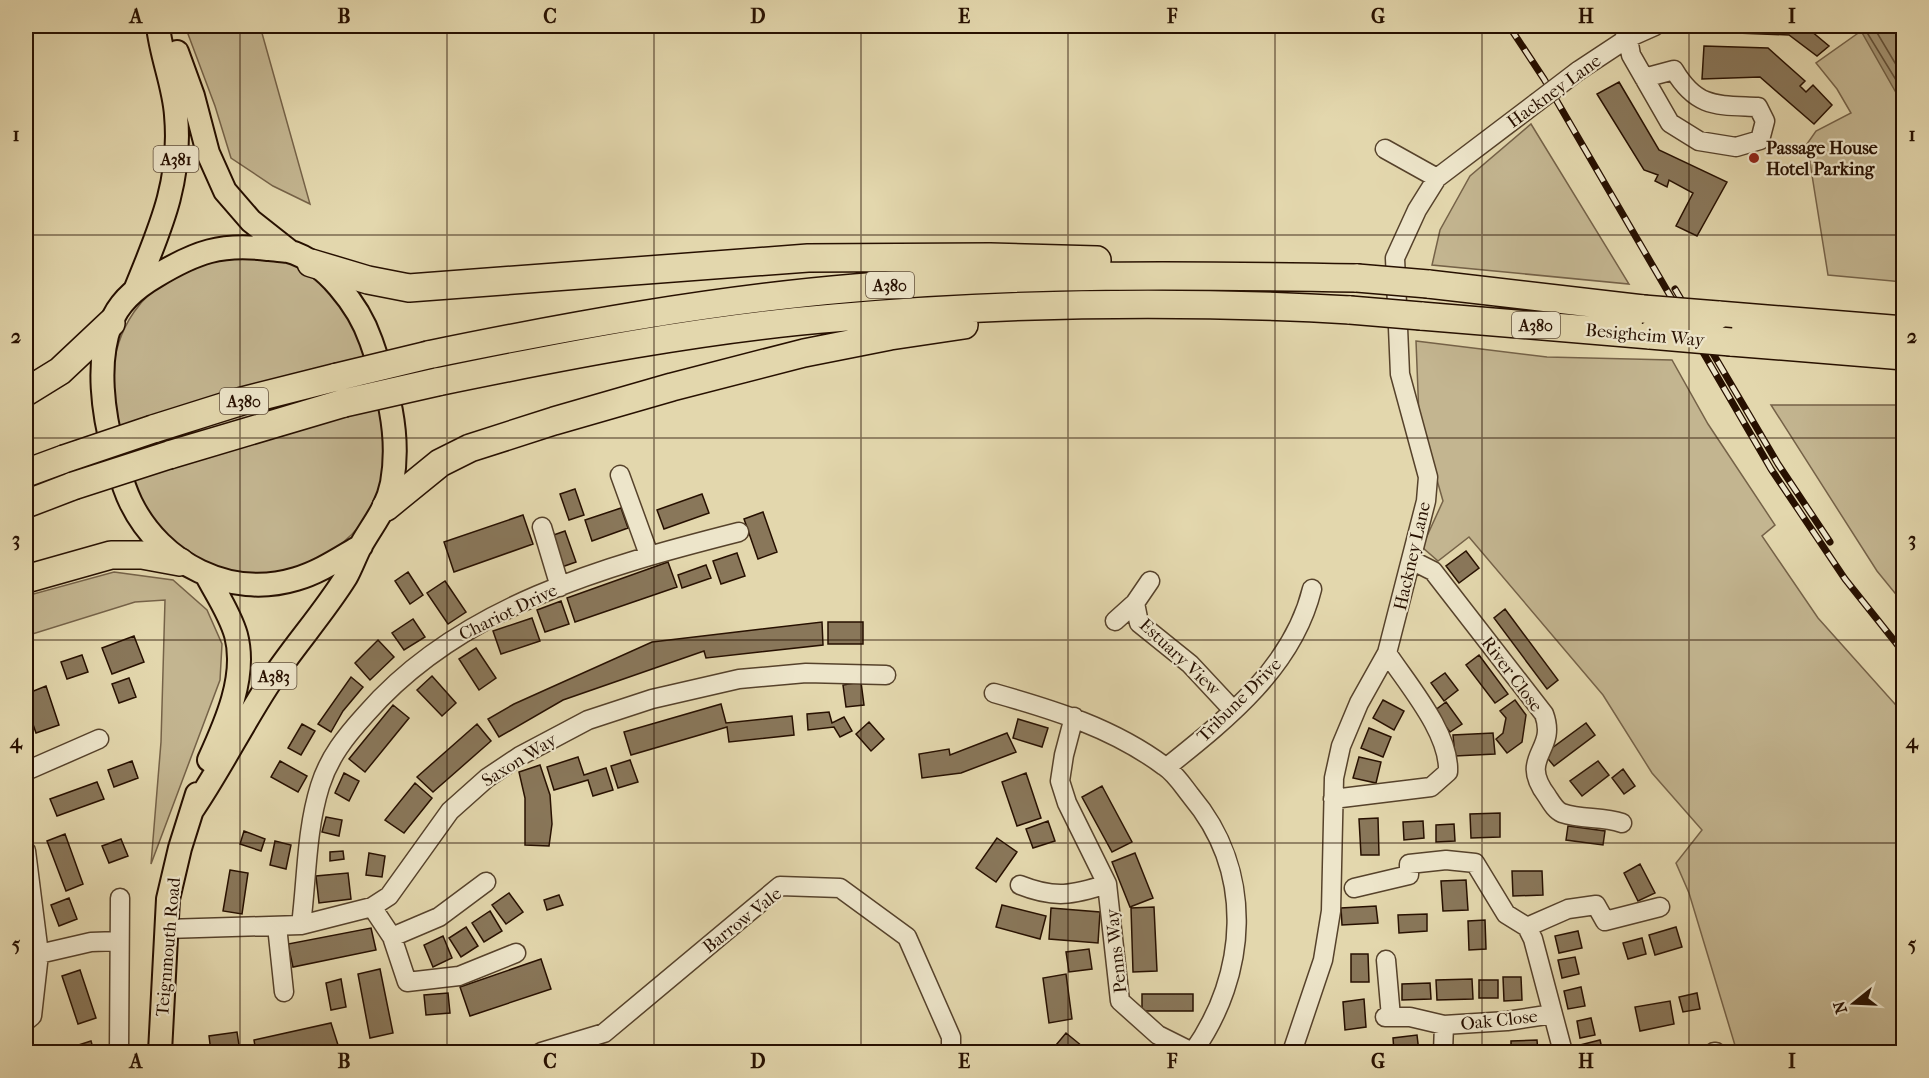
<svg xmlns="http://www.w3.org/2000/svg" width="1929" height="1078" font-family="'IM FELL French Canon',serif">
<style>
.green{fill:#c3b590;stroke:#756248;stroke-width:1.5}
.water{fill:#a39372;stroke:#715f44;stroke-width:1.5}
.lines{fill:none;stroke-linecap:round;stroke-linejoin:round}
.shore{stroke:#655239;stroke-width:1.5}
.building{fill:#89775a;stroke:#271000;stroke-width:1.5}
.minor-casing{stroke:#56422b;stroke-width:21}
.major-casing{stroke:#271000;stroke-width:26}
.highway-casing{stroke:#271000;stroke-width:30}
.minor{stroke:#ede5ca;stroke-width:18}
.major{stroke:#e3d7ad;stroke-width:22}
.highway{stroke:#e3d7ad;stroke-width:27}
.rail-casing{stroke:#271000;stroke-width:7}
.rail{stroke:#ede5ca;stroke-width:4.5;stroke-dasharray:14;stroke-linecap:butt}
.minor-bridge-casing{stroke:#56422b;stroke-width:21;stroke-linecap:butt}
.highway-bridge-casing{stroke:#271000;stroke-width:30;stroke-linecap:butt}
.minor-bridge{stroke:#ede5ca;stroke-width:18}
.highway-bridge{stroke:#e3d7ad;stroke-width:27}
.grid{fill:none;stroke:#271000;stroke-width:1.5;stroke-opacity:0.55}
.poi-dot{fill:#8f2418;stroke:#ede5ca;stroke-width:2}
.labels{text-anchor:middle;stroke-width:4.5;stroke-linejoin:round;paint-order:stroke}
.shield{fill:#ede5ca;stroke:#62503d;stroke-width:1.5}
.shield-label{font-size:16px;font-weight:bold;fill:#271000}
.street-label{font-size:18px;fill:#271000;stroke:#ede5ca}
.poi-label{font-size:18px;font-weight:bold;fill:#271000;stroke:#ede5ca;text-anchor:start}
.neatline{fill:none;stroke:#271000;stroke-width:2}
.grid-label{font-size:20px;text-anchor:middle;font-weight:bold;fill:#271000}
</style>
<rect width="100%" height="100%" fill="#e3d7ad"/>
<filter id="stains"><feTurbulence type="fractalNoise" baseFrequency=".00333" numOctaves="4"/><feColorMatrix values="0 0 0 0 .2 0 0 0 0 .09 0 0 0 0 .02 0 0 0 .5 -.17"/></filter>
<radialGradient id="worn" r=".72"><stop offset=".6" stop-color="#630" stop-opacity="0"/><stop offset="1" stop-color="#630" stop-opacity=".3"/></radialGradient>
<path class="green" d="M185,26H260L310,204L273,186L231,158L215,106Z
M1854,26H1903V282L1828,275L1807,144L1816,131L1851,113L1837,89L1816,63L1861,31Z
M1531,124L1629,284L1432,265L1440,230L1470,176Z
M224,257C241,258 260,256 276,259C320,268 352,314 367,354C373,370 375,388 378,404C381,417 387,433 387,446C387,456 383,468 382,478C376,513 351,541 321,557C267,587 199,576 159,529C139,506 131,476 123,448C110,401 105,354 134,312C157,279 187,270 224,257Z
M1416,341L1547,357L1672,360L1708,424L1775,525L1762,536L1818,618L1903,713V1052H1737L1689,893L1676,863L1702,830L1652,773L1603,695L1469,537L1438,561L1422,547L1443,501L1419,417Z
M1771,405H1903V603L1877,571Z
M114,572L173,580L207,610L222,644L220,680L151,864L161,742L165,600L135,602L26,636V596Z"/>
<path class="water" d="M1854,26H1903V105L1861,31Z"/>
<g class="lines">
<path class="shore" d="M1863,26L1904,93
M1873,26L1904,78"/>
</g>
<path class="building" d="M1737,26H1805L1829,46L1817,56L1789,35L1737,33Z
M1704,46L1768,48L1805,81L1800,86L1806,92L1813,85L1832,105L1814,124L1760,77L1702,79Z
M1619,82L1659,150L1727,182L1697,236L1676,226L1693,193L1669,180L1667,187L1655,181L1658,175L1644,170L1597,94Z
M575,489L584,515L569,520L560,494Z
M702,494L709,513L664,529L657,510Z
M621,508L628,528L592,541L585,520Z
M763,512L777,552L758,559L744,519Z
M523,515L533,544L454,572L444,542Z
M565,531L576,562L559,568L548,537Z
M1466,551L1479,568L1459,583L1446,566Z
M737,553L745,576L721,584L713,561Z
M668,562L677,587L575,622L567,598Z
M706,565L711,578L682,588L678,575Z
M408,572L423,595L410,604L395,581Z
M445,581L466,612L448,624L427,593Z
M561,601L569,624L545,632L537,610Z
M1505,609L1558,680L1547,689L1494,618Z
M532,618L540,641L501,654L493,631Z
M413,619L425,637L404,650L392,633Z
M822,622L823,645L706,658L704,651L563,700L499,737L488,719L514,704L652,642Z
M828,622H863V644H828Z
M134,636L144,662L112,674L102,648Z
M378,640L394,657L370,680L355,663Z
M476,648L496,678L479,690L459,659Z
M82,655L88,672L67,679L61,662Z
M1479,655L1508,694L1495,703L1466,665Z
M1445,673L1458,690L1444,701L1431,683Z
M432,676L456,703L442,716L417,690Z
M351,677L363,687L343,711L331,732L318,724Z
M129,678L136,697L119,703L112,684Z
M861,682L864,705L846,707L843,685Z
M46,686L59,725L36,733L26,704V694Z
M1383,700L1404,711L1394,730L1373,718Z
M1515,700L1526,715L1522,742L1507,753L1496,739L1503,733L1506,718L1500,711Z
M1446,702L1462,724L1450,732L1434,711Z
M721,704L726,723L792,716L794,735L729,742L727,727L631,755L624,732Z
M393,705L409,718L365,772L349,759Z
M829,712L832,723L844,717L852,731L840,737L834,727L808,730L807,714Z
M1018,719L1048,728L1042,747L1013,738Z
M869,722L884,739L871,751L856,734Z
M1586,723L1595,735L1554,766L1544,754Z
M302,724L315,731L301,755L288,748Z
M477,724L491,741L433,792L417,777Z
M1369,728L1391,737L1383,757L1361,748Z
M1007,733L1016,752L961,773L922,778L919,754L949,749L950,755Z
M1493,733L1495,754L1455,756L1453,735Z
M578,757L584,775L606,768L613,790L593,796L588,780L554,790L547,767Z
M1359,757L1381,762L1376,783L1353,778Z
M630,760L638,782L618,788L611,766Z
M132,761L138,778L114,787L108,770Z
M280,761L307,776L298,792L271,777Z
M1598,761L1609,775L1582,796L1570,781Z
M540,765L550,795L552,824L549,846L525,845V798L519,772Z
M1623,769L1635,786L1624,794L1612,778Z
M344,773L359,781L349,801L335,793Z
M1026,773L1041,818L1017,826L1002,782Z
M97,782L104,799L57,816L50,799Z
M415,783L432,798L404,833L385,820Z
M1102,786L1132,842L1112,852L1082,797Z
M1500,813V837L1471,838L1470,814Z
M326,817L342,820L339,836L322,832Z
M1378,818L1379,855H1361L1359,819Z
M1048,821L1055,841L1033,848L1026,829Z
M1423,821L1424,838L1404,840L1403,822Z
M1454,824L1455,841L1436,842V825Z
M1568,826L1605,831L1603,845L1566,840Z
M244,831L265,839L261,851L240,844Z
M65,834L83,884L66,891L47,841Z
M997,838L1017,852L996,882L976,868Z
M121,839L128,856L109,863L102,846Z
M275,841L291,845L286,869L270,865Z
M343,851L344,859L330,861V852Z
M369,853L385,856L382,877L366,875Z
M1135,853L1153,898L1130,907L1112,862Z
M1640,864L1655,893L1638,901L1624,873Z
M230,870L248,873L242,914L223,911Z
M1512,871H1542L1543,895L1513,896Z
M348,873L351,899L319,903L316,876Z
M1466,880L1468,910L1443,911L1441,881Z
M509,893L523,912L506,924L492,905Z
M559,895L563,905L547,910L544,900Z
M69,898L77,919L59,926L51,905Z
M1002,905L1046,916L1040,939L996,927Z
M1376,906L1378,923L1342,925L1341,908Z
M1154,907L1157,971L1133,972L1131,908Z
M1051,908L1100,912L1098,943L1049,939Z
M490,911L502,931L484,942L472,923Z
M1427,914V931L1399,933L1398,915Z
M1485,920L1486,949L1469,950L1468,921Z
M466,927L478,946L461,957L449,938Z
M1676,927L1682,947L1655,955L1649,935Z
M371,928L376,950L293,967L288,944Z
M1578,931L1582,948L1559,953L1555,936Z
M443,936L452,958L433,967L424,945Z
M1642,938L1646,954L1628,959L1623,943Z
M1089,949L1092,969L1069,972L1066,952Z
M1351,954H1368L1369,982H1351Z
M1575,957L1579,974L1562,978L1558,960Z
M541,959L551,989L470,1016L460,987Z
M380,969L393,1033L370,1038L358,974Z
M80,970L96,1018L78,1024L62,976Z
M1066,974L1072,1019L1049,1023L1043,978Z
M1503,977H1521L1522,1000L1504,1001Z
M341,979L346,1007L331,1010L326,983Z
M1472,979L1473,999L1437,1000L1436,980Z
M1479,980H1498V998H1479Z
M1430,983L1431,999L1402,1000V984Z
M1581,987L1585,1006L1568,1009L1564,991Z
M448,993L450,1013L426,1015L424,995Z
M1697,993L1700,1009L1683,1012L1679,997Z
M1142,994H1193V1011H1142Z
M1364,999L1366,1027L1345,1030L1343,1002Z
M1670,1001L1674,1024L1640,1031L1635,1007Z
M1591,1018L1595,1035L1580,1038L1577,1021Z
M331,1023L338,1045L306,1052H256L254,1040Z
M237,1032L240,1052H211L209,1036Z
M1066,1033L1082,1046L1077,1052H1053L1051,1051Z
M1417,1035L1419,1052H1394L1393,1038Z
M1537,1040L1538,1052H1511V1041Z
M1600,1040L1603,1052H1578L1576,1046Z
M91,1041L94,1052H64L63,1050Z"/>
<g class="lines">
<defs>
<path id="minor" d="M1622,26L1628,38L1631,55L1670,123L1699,141L1736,147L1760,140L1765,121L1758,107C1718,105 1697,109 1674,70L1644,78
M1578,71L1628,38L1655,26
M1385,149L1437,178
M620,475L649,555
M542,527L560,587
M1411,560L1433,571L1544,714C1558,752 1517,756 1547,796C1551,802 1555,810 1562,813C1582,820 1602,816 1622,823
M1150,581L1135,603L1139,623L1190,664L1232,709
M1115,621L1135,603
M994,693C1054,710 1113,728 1164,766C1175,773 1183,786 1191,796C1255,872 1248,974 1193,1052
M1074,717L1064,755L1060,781L1067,803L1107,884L1120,1001L1158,1035L1192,1052
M1167,767C1227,719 1293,667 1312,589
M26,771L99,739
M1333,799L1431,787L1448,772C1450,733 1408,685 1387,653
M26,851L39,954L32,1016L26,1021
M1020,885C1055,899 1073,895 1107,884
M1354,888L1409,875V864L1446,860L1475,863L1506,914L1527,927
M372,907L392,937L407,982L459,976L516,953
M301,925C307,878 306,831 320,786C329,757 346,736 366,714C460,606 605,566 739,532
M277,926L284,992
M1527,927L1568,909L1596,905L1605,921L1660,907
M1527,927L1533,939L1563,1052
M166,929L301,925L372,907L389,896L450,811L487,778L520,756L588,720L652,699L739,679L806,673L886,675
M392,937L439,917L486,882
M39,954L91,942L119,941
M1386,960L1391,1017
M1385,1017H1410L1444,1025L1443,1052
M1444,1025L1507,1021L1553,1014
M119,1052L120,898
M541,1052L604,1033L780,886L840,888L907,937L951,1037V1052
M1292,1052L1323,960L1331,911L1334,778L1341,746L1359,703L1387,653L1426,501L1428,477L1400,374L1395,258L1417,210L1437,178L1536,103
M1714,1052H1716"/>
<path id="major" d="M177,52L193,96L208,153L225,191L251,221L289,251
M136,288C160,229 182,181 176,115C174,85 161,56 158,26
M207,576C217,595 230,614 236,635C247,676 226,723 209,760
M193,809C220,769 242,725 268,685C292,648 323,614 346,577C351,568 355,557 360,547C372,525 387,509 392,483C401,433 387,387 371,341C359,306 325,261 288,251C282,250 274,250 268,249C221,243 196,252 156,276C137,287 119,301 111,323C96,362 103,414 114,453C119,470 123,487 131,503C161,564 230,599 296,579C320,572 340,558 361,546
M160,1052L168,899L180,848L197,794"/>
<path id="highway" d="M311,263L368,280L409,288L808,258L990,257L1097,260
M1428,284L1643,309
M1718,315L1904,330
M1421,316L1650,335
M1731,342L1904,356
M428,355C569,326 712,300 855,288C1021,273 1190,275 1357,278
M437,382C568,355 701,329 834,318C1005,303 1178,300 1350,310
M26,392L60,371L111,323
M153,429L242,401L337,377
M169,455L344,403
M26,473L64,459
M26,504L73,486
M386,507L440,463L470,448L554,421L672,387L804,353L890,336L964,325
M26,579L111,555H142L180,562"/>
</defs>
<use href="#minor" class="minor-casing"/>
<use href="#major" class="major-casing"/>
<use href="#highway" class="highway-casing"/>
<use href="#minor" class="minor"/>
<use href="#major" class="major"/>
<use href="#highway" class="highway"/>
<defs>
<path id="rail" d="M1509,26L1544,79L1771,469L1845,579L1904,653
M1675,289L1778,464L1830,542"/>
</defs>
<use href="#rail" class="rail-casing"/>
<use href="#rail" class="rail"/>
<defs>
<path id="minor-bridge" d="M1536,103L1578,71"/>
<path id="highway-bridge" d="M1357,278L1428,284
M1643,309L1718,315
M1350,310L1421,316
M1650,335L1731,342
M337,377L428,355
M344,403L437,382
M64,459L153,429
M73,486L169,455"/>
</defs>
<use href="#minor-bridge" class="minor-bridge-casing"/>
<use href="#highway-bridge" class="highway-bridge-casing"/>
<use href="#minor-bridge" class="minor-bridge"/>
<use href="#highway-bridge" class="highway-bridge"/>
</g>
<path class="grid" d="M240,26V1052M447,26V1052M654,26V1052M861,26V1052M1068,26V1052M1275,26V1052M1482,26V1052M1689,26V1052M26,235H1904M26,438H1904M26,640H1904M26,843H1904"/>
<circle class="poi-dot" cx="1754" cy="158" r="6"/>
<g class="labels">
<g class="shield">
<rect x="153.5" y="146" width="45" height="26" rx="4.5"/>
<rect x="866" y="272" width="48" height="26" rx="4.5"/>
<rect x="1512" y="312" width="48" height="26" rx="4.5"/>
<rect x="220" y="388" width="48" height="26" rx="4.5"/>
<rect x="251.5" y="663" width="45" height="26" rx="4.5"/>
</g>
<g class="shield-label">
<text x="176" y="165">A381</text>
<text x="890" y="291">A380</text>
<text x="1536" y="331">A380</text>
<text x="244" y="407">A380</text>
<text x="274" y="682">A383</text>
</g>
<g class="street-label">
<text transform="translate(1554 91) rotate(-36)" y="6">Hackney Lane</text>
<text transform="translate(1645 335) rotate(5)" y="6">Besigheim Way</text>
<text transform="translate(1412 556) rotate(-77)" y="6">Hackney Lane</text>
<text transform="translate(508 612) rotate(-26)" y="6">Chariot Drive</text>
<text transform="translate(1180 657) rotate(43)" y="6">Estuary View</text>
<text transform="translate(1512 674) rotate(53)" y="6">River Close</text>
<text transform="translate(1239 700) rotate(-45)" y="6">Tribune Drive</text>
<text transform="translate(519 760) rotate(-32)" y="6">Saxon Way</text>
<text transform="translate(742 920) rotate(-38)" y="6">Barrow Vale</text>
<text transform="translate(168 947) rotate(-85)" y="6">Teignmouth Road</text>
<text transform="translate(1116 951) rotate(-96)" y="6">Penns Way</text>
<text transform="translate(1499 1020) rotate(-6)" y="6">Oak Close</text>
</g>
<g class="poi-label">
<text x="1766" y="154">Passage House<tspan x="1766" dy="21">Hotel Parking</tspan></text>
</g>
</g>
<rect width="1929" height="1078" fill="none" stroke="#e3d7ad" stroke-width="66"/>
<g transform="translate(1854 1003) rotate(252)" stroke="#ede5ca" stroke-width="4.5" paint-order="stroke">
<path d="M0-4.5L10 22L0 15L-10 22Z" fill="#271000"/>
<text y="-9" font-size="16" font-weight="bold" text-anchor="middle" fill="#271000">N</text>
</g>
<rect x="33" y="33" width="1863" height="1012" class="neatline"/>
<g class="grid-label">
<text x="136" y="23">A</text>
<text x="344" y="23">B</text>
<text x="550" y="23">C</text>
<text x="758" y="23">D</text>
<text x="964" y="23">E</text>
<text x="1172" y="23">F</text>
<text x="1378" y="23">G</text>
<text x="1586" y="23">H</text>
<text x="1792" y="23">I</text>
<text x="16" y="141">1</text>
<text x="1912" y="141">1</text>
<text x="16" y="343">2</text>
<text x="1912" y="343">2</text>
<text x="16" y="546">3</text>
<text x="1912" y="546">3</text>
<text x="16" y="748">4</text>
<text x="1912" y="748">4</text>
<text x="16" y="951">5</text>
<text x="1912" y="951">5</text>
<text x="136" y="1068">A</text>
<text x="344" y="1068">B</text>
<text x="550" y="1068">C</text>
<text x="758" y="1068">D</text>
<text x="964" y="1068">E</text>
<text x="1172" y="1068">F</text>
<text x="1378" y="1068">G</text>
<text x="1586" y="1068">H</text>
<text x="1792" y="1068">I</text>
</g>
<rect width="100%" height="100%" filter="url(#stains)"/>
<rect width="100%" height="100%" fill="url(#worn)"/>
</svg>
